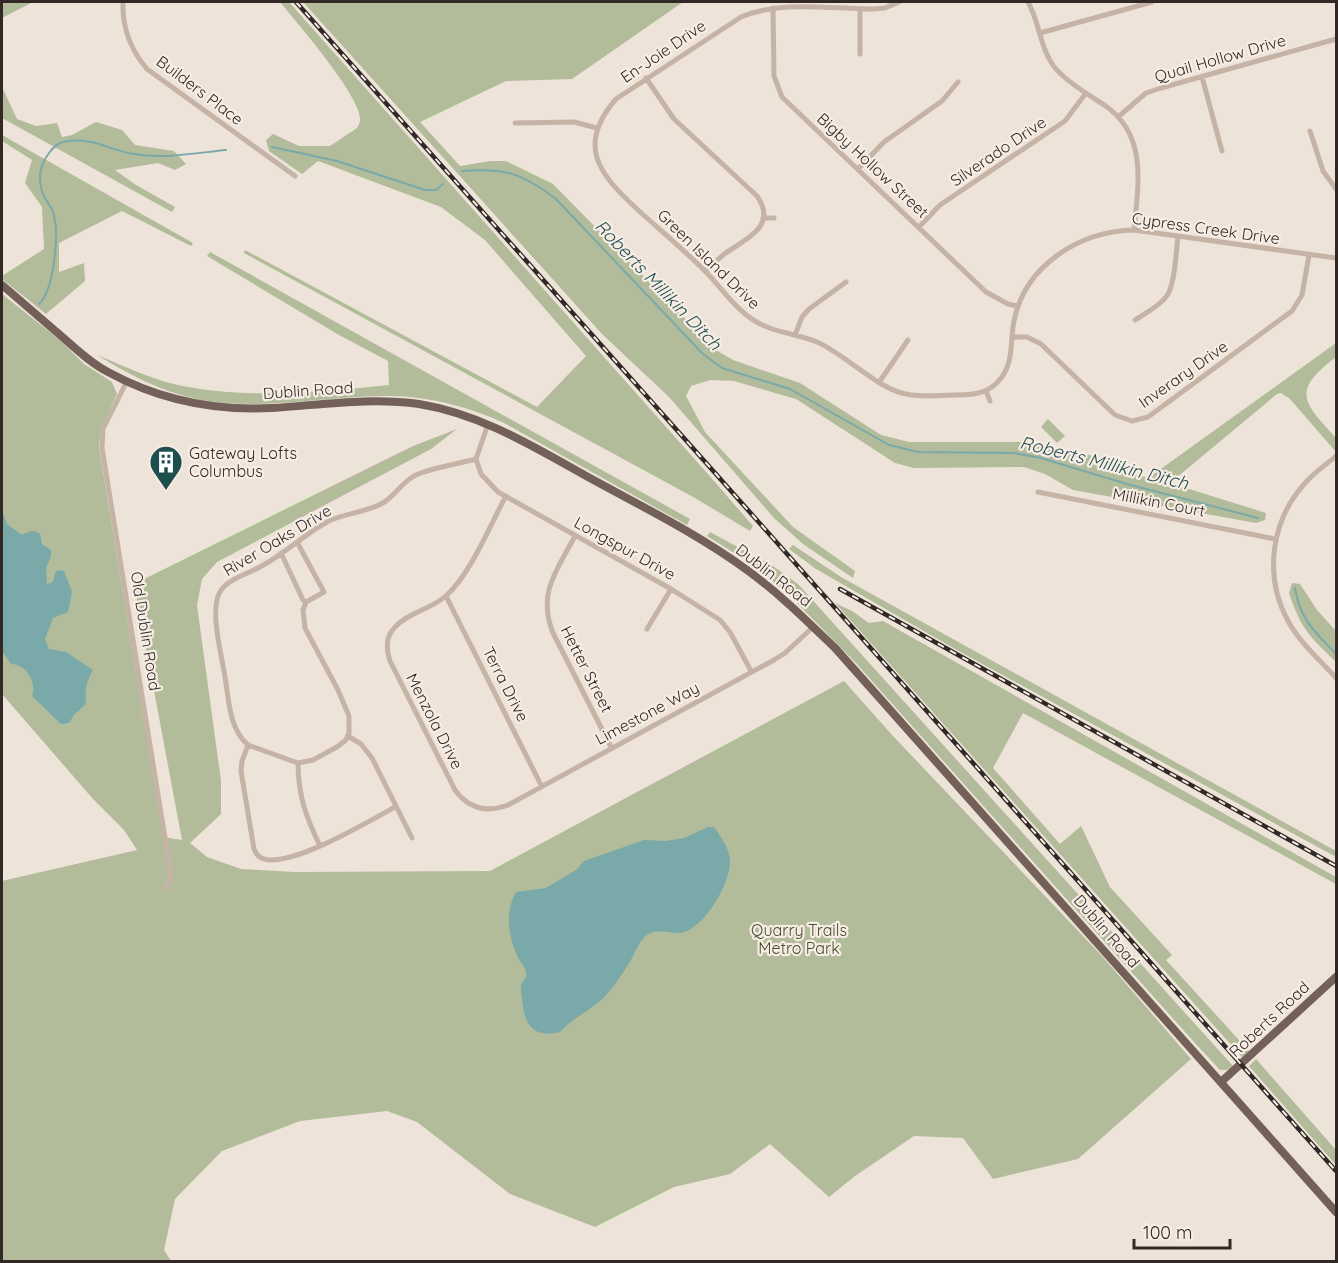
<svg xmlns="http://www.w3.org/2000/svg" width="1338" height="1263" font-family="Quicksand,sans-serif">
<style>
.green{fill:#b2bc9a}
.water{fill:#79a9a9}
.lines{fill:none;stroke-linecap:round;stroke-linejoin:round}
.stream{stroke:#79a9a9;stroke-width:2}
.street{stroke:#c5b3a5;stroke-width:5}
.primary{stroke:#736058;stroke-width:8}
.rail-casing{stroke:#322926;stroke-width:4.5}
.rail{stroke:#f7ede4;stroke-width:2;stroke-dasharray:7;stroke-linecap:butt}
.labels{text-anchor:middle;stroke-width:4.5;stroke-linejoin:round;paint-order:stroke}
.street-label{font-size:16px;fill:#322926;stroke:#f7ede4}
.poi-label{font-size:16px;fill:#322926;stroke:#f7ede4;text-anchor:start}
.park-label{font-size:16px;fill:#424e2c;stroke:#f7ede4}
.water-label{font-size:18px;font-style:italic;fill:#1f4e4f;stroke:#f7ede4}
</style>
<rect width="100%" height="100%" fill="#eee3d8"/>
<path class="green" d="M2,2H33L2,18Z
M280,2H289L714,481L753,526L750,531L695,498L244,253L245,250L537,407L586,356L485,240L441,207L318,161L302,174L269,151L266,140L273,134L299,146H330L357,128C358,126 360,123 360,120C362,97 296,22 280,2Z
M303,2H683L572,79L506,81L420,122L460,166L490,161H506L553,184L716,350L733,360L800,383L881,435L909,442H1023L1075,451L1107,460L1144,477L1151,476L1336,343V357C1290,392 1304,402 1336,438V452L1290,399L1281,393L1277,394L1170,483L1266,513L1265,520L1256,523L1073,490L1045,474L1024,467L914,468L895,463L796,399L734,381L710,380L691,386L686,396L705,432L793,527L855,571L853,578L803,544L774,518L669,397L602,334Z
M2,87L17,119L36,126L57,123L62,137L72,135L96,122L122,130L135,145L174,151L186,164L175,170L158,163L115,170L136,185L175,207L172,212L2,118Z
M2,135L193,243L191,246L122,211L59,243V272L84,263L85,281L46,314L2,279V276L44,249L42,207L25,183L32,160L2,141Z
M210,252L690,519L687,525L504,423C469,407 432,397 393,396C328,395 262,412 197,399C159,391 130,375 97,355C122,365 148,378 174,384C242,400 320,392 389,385L388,361L339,335L207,256Z
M2,294L61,341L84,364L112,382L117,394L101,429L99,447L163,837L182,840L134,584L413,446L457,429L431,449L217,562L202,579L197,605L221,781V814L190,843L207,857L241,869L294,872L490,871L844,681L893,736L1102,956L1191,1059L1078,1159L993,1179L963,1138L914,1136L855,1176L829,1197L770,1144L730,1174L674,1187L595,1227L510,1194L417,1122L387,1111L300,1121L222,1151L175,1199L164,1250L171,1261H2V881L137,850L124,830L93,799L2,694Z
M1048,419L1065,436L1057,443L1041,427Z
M710,532L773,566L798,584L1233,1066L1227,1070H1220L1194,1042L855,662L789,595L755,566L707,536Z
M793,545L841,577L1336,851V857L955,649L816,569L789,549Z
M1292,583L1300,584L1317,610L1336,631V662C1309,636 1301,629 1289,593Z
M835,603L852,611L869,623L883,621L1336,877V884L1023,713L993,768L1060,844L1081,826L1110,887L1172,955L1166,960L1249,1051L1242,1057Z
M1256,1059L1336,1150V1165L1249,1066Z"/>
<path class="water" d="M2,510L7,524L22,535C28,532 33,529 40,534L42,544L51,550V557L46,568L47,584L53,582L55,573L58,570L64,571L72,592L68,612L53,618L45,639L49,649L66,652L93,670C87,680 84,692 86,704L74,715L69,723L61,724L32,696C37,682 26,664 11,664L2,651Z
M708,827H714C721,837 729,848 730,860C731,882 707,923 687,931C673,937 660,926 647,935C639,941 637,949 632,958C625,970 616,984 606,995C593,1010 573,1017 560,1032C532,1039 524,1023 522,999C522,995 520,988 521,985C523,980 527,978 526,972C525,966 519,961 517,955C508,935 505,912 516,892L546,888L576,870L584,861L644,840L666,841L684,838Z"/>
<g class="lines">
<path class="stream" d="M272,147L337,161L425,190H436L443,184
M462,171C505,168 522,173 556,199L703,354L722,368L790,389L889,445L918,452L1014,453L1041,458L1127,484L1258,518
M39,304C54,290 59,235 54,216C53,208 47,203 44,196C37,180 39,166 49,153C53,148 57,143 63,142C93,136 108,150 134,154C165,159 196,153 226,150
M1295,588C1300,620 1315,632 1336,654"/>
<path class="street" d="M123,2C122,28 130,49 147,69L295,176
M899,2L885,8L874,9C830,9 782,0 741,17L616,99C575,146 600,175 638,210C660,230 684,250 705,271C720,286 732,305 749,317C768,332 795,333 817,342C847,355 880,392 911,395C926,397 942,395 957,395C975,395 990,393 1001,378C1014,362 1010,340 1014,321C1025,265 1080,231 1134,230L1336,258
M1028,2C1040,23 1040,50 1056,69C1069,84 1091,96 1107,107C1148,137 1138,186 1134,230
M773,8L774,76L782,97L986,292L1008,304L1017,306
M1040,33L1152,2
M860,54V9
M1202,77L1222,151
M646,78L674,119L757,196C778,226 746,239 727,252C719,258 712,265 705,271
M1118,117L1146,93L1161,88L1336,39
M515,123L574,122L597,128
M1310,131L1323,171L1336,189
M858,169L884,142L942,101L958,82
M763,218H774
M919,227L940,205L1065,121L1086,93
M1135,320C1146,313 1158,307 1166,297C1175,286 1176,252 1178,236
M795,335L802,317L809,309L846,282
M1012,337H1027L1041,344L1115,415L1132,421L1148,417L1292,311L1302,295L1309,255
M127,381L103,429L102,448L170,869L171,878L165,889
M880,381L908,340
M986,391L990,401
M1336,456C1327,464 1316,471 1308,480C1271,518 1263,575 1288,621C1300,643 1320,660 1336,678
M476,459L481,474L498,492L671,589L720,620L730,632L751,671
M476,459L488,424
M1038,492L1275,539
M506,496C490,525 471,573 447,595C432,609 409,612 395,627C386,636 386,649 390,661L455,790C469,809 487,813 508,805L774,660L785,653L813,627
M575,536C557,570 537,593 553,633L611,747
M281,553L303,600L306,602L324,592L297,542
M446,596L541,785
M306,602L303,610L305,628L338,690L349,716V733L346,740L337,747L313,760L298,763L248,745C229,729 229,700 225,677C222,656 209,610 220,592C226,580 247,574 258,568C284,555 305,533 331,520C347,513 367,512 383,503C396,495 403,480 418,474C436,467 457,464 476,459
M647,629L671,589
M348,736L361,744L372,758L412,838
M248,745L242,761L241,771L254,849C256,854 259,858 264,859C292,867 368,822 395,807
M298,763C298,795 306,817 320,846"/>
<path class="primary" d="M2,285C21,301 40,318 59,334C74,347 90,363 108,372C159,400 215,411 272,408C321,405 370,397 419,404C481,414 534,447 588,477C641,506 698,534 747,570C780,594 807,621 836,649L1336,1212
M1221,1082L1336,977"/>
<defs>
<path id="rail" d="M296,2L1336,1171
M840,589L1336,866"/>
</defs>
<use href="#rail" class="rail-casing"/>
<use href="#rail" class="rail"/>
</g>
<defs>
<symbol id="building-pin" viewBox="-11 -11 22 30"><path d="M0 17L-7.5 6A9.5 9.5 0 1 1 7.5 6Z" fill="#1f4e4f" stroke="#f7ede4"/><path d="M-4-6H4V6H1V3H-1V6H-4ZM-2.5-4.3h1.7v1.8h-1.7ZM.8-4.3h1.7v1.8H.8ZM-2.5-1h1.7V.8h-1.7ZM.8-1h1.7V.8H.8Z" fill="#fff"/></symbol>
</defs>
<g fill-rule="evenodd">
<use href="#building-pin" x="147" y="443" width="38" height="52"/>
</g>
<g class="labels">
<g class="street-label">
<text transform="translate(663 51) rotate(-34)" y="6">En-Joie Drive</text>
<text transform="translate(1220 58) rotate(-16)" y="6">Quail Hollow Drive</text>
<text transform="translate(200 90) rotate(37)" y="6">Builders Place</text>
<text transform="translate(998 151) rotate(-34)" y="6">Silverado Drive</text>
<text transform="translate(873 165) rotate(43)" y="6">Bigby Hollow Street</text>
<text transform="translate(1206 228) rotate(8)" y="6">Cypress Creek Drive</text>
<text transform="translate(709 259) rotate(44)" y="6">Green Island Drive</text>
<text transform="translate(1183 374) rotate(-35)" y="6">Inverary Drive</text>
<text transform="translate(308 390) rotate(-4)" y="6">Dublin Road</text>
<text transform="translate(1159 502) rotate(11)" y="6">Millikin Court</text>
<text transform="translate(277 540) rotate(-31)" y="6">River Oaks Drive</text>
<text transform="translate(625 548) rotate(29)" y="6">Longspur Drive</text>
<text transform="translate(774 575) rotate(38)" y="6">Dublin Road</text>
<text transform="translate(146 631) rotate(81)" y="6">Old Dublin Road</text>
<text transform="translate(587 669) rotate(63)" y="6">Hetter Street</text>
<text transform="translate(506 684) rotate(63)" y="6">Terra Drive</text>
<text transform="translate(647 713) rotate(-28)" y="6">Limestone Way</text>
<text transform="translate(435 721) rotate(63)" y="6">Menzola Drive</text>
<text transform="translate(1107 931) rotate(49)" y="6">Dublin Road</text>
<text transform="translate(1269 1019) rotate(-43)" y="6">Roberts Road</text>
</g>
<g class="poi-label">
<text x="189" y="459">Gateway Lofts<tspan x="189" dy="18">Columbus</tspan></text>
</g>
<g class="park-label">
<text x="799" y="936">Quarry Trails<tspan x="799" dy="18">Metro Park</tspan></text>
</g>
<g class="water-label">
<text transform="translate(658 285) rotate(46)" y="6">Roberts Millikin Ditch</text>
<text transform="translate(1104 463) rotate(14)" y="6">Roberts Millikin Ditch</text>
</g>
</g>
<rect width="1338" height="1263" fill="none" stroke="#322926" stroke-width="6"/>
<path d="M1134 1239v9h96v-9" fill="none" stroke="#322926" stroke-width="3"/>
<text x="1143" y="1239" font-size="18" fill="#322926" stroke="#f7ede4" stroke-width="4.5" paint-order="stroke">100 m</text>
</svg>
